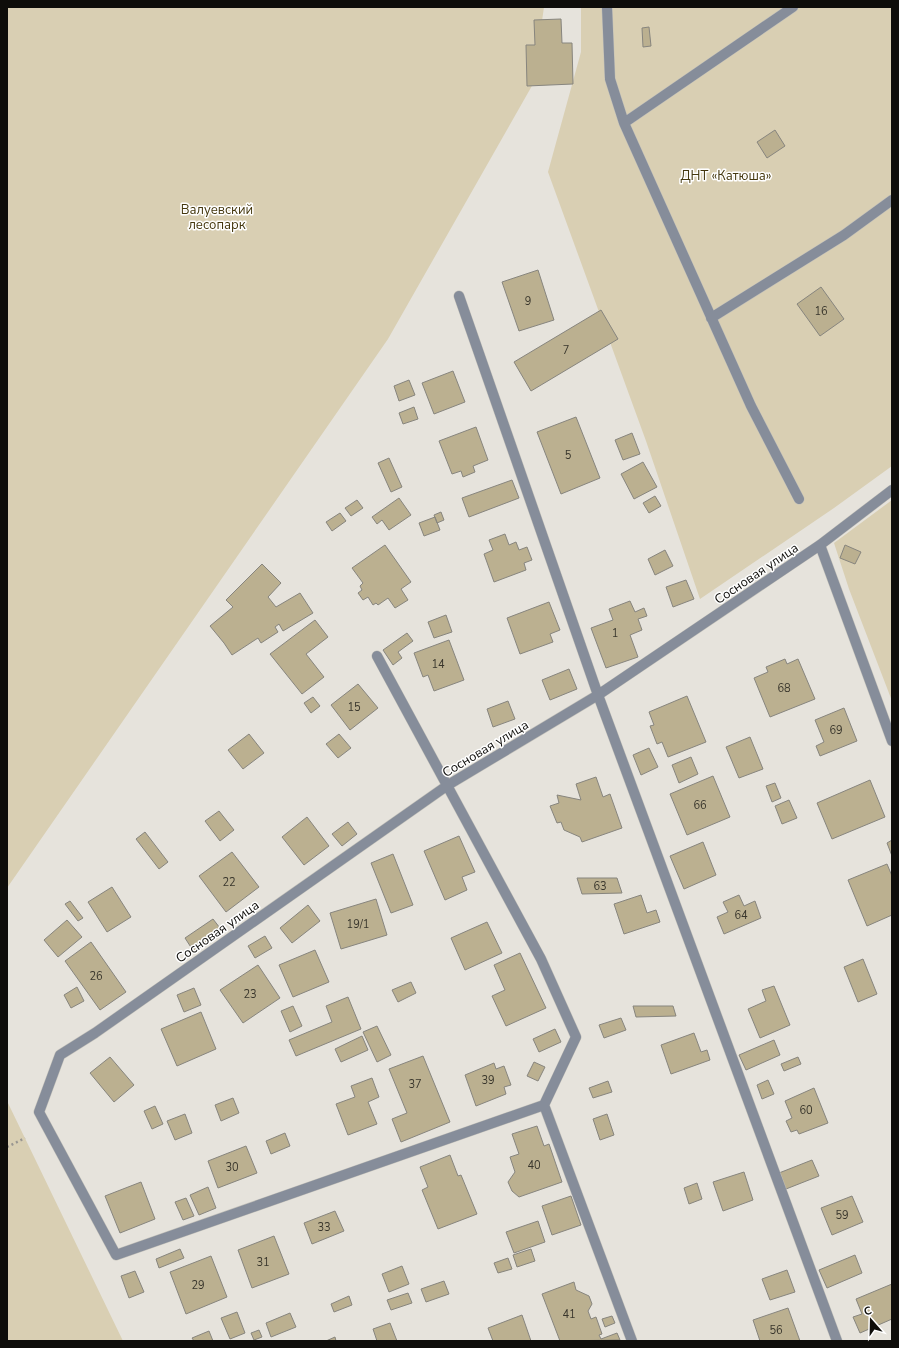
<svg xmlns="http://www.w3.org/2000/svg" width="899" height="1348" font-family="'Nunito Sans',sans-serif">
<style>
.green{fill:#d9cfb3}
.building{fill:#bbb090;stroke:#87857e}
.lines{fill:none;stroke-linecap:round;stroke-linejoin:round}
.minor-casing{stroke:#c3c1ba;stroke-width:11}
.path{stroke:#999691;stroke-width:2.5;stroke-dasharray:2 3;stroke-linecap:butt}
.minor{stroke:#868d9a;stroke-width:10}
.labels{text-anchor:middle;stroke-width:3;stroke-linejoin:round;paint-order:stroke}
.number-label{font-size:11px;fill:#39362c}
.park-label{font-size:13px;fill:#44370d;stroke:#fff}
.street-label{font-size:13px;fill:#0e0d0a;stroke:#fff}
</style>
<rect width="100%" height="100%" fill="#e6e3dc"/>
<path class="green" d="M7,7H544L533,84L388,339L7,888Z
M581,7H892V466L834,508L700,599L646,441L548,172L581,52Z
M892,500V701L849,589L834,543Z
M7,1101L123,1341H7Z"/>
<path class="building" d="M561,19L562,43H572L573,84L527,86L526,45H535L534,20Z
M649,27L651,46L643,47L642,28Z
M775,130L785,146L767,158L757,142Z
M538,270L554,320L519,331L502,282Z
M821,287L844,319L820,336L797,304Z
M601,310L618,339L531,391L514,362Z
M453,371L465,402L434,414L422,383Z
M409,380L415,395L399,401L394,386Z
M414,407L418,419L403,424L399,413Z
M576,417L600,478L561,494L537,432Z
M476,427L488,460L473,466L475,472L463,477L461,471L452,474L439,441Z
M632,433L640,454L623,460L615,440Z
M389,458L402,487L391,492L378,463Z
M643,462L657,487L634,499L621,474Z
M512,480L519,498L469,517L462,498Z
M655,496L661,506L649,513L643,503Z
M399,498L411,515L389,530L382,520L377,524L372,517Z
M357,500L363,508L351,516L345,508Z
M441,512L444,520L437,523L434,515Z
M340,513L346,521L332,531L326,522Z
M435,517L440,530L424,536L419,523Z
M505,534L509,545L516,542L519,550L527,547L532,560L524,563L526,570L494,582L484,554L493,550L489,540Z
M385,545L411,582L401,589L408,600L395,608L388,598L378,605L376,603L373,605L368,597L363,600L358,593L362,590L360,586L363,583L352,568Z
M845,545L861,552L855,564L840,558Z
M665,550L673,566L655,575L648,559Z
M262,564L281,583L268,597L276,607L300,593L313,613L283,631L279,624L275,627L278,632L261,643L258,638L232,655L224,643L210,626L233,607L226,600Z
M686,580L694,599L673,607L666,587Z
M630,601L635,612L644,608L647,616L638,619L642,630L630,635L638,657L606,668L591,628L613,620L609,609Z
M549,602L560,630L550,634L553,642L520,654L507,618Z
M446,615L452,632L434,638L428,622Z
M315,620L328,637L306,654L324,677L302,694L270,654Z
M407,633L413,641L398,652L402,658L393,665L383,650Z
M449,640L464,680L434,691L428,675L423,677L414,653Z
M785,659L787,664L798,659L815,699L770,717L754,678L768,672L766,667Z
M569,669L577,689L550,700L542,680Z
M358,684L378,708L350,730L331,705Z
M687,696L706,742L668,757L662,742L657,744L650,726L654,725L649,712Z
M313,697L320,706L311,713L304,703Z
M508,701L515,719L493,727L487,709Z
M844,708L857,741L820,756L816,746L824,742L815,720Z
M249,734L264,753L243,769L228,750Z
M339,734L351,748L338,758L326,744Z
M750,737L763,769L739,778L726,747Z
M649,748L658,767L641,775L633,755Z
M691,757L698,774L679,783L672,765Z
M713,776L730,817L687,835L670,794Z
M596,777L603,797L610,794L622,828L582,842L580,837L564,830L561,822L557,823L550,806L559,803L557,795L581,800L576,784Z
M870,780L885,817L832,839L817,803Z
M775,783L781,798L772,802L766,786Z
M789,800L797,818L782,824L775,806Z
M219,811L234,830L220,841L205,821Z
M307,817L329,846L304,865L282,837Z
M348,822L357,834L342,846L332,834Z
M145,832L168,862L159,869L136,839Z
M459,836L475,872L462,877L467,890L445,900L424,851Z
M892,840V856L887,843Z
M703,842L716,875L684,889L670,856Z
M232,852L259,887L226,912L199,876Z
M393,854L413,905L391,913L371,863Z
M887,864L892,876V915L867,926L848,880Z
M577,878H617L622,893L582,894Z
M112,887L131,917L107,932L88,902Z
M641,895L647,913L656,910L660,922L624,934L614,904Z
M739,895L744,906L755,901L761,918L724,934L717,917L728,912L723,902Z
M376,899L387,935L341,949L330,913Z
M70,901L83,918L78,921L65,904Z
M308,905L320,921L292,943L280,928Z
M213,919L223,932L194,952L185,938Z
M67,920L82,937L58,957L44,940Z
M487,922L502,953L465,970L451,938Z
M265,936L272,948L255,958L248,946Z
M91,942L126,992L100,1010L65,961Z
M315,950L329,982L293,997L279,965Z
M520,953L546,1008L506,1026L492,996L505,990L494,965Z
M863,959L877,994L858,1002L844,967Z
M258,965L280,998L243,1023L220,990Z
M411,982L416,993L398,1002L392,990Z
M774,986L790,1025L760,1038L748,1009L766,1001L762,990Z
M77,987L84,1001L71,1008L64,995Z
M194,988L201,1005L184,1012L177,995Z
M348,997L361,1029L296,1056L289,1040L332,1022L326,1006Z
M293,1006L302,1026L290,1032L281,1011Z
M633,1006H673L676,1016L636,1017Z
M201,1012L216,1049L177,1066L161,1029Z
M621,1018L626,1030L604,1038L599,1025Z
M377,1026L391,1055L377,1062L363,1032Z
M555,1029L561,1042L539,1052L533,1039Z
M694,1033L701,1052L707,1050L710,1060L671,1074L661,1045Z
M362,1036L368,1050L341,1062L335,1049Z
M774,1040L780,1055L746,1070L739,1055Z
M423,1056L450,1122L401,1142L392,1119L407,1113L389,1069Z
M110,1057L134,1085L114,1102L90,1073Z
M798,1057L801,1064L784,1071L781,1064Z
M534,1062L545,1067L538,1081L527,1076Z
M494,1063L496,1069L504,1066L511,1085L504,1087L506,1094L476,1106L465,1075Z
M372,1078L379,1097L368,1102L377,1124L348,1135L336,1104L355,1097L351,1086Z
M768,1080L774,1094L762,1099L757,1085Z
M608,1081L612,1092L593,1098L589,1088Z
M814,1088L828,1123L799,1134L797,1130L791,1132L786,1121L792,1118L785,1101Z
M233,1098L239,1113L221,1121L215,1105Z
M155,1106L163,1124L152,1129L144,1111Z
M185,1114L192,1133L175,1140L167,1121Z
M607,1114L614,1135L600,1140L593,1119Z
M537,1126L544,1146L549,1144L562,1182L519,1197L512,1191L508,1182L515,1172L510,1157L519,1154L512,1134Z
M285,1133L290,1146L271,1154L266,1141Z
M246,1146L257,1173L218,1188L208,1161Z
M450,1155L458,1176L461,1175L477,1214L438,1229L422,1190L428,1187L420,1167Z
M812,1160L819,1176L786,1189L779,1173Z
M744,1172L753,1200L723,1211L713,1182Z
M141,1182L155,1219L120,1233L105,1196Z
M697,1183L702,1199L689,1204L684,1188Z
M208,1187L216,1208L199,1215L190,1195Z
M571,1196L581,1225L552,1235L542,1206Z
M852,1196L863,1222L832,1235L821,1208Z
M186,1198L194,1216L183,1220L175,1202Z
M335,1211L344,1231L312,1244L304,1223Z
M538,1221L545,1242L514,1253L506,1232Z
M274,1236L289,1274L252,1288L238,1250Z
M180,1249L184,1258L159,1268L156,1259Z
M531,1249L535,1261L517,1267L513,1255Z
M855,1255L862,1273L827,1288L819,1270Z
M211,1256L227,1297L186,1314L170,1272Z
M508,1258L512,1269L498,1273L494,1263Z
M402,1266L409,1284L389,1292L382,1274Z
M787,1270L795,1292L770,1300L762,1279Z
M135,1271L144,1292L129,1298L121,1276Z
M444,1281L449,1294L426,1302L421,1289Z
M574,1282L576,1290L589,1296L592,1304L588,1311L591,1319L596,1317L602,1334L599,1335L601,1339L617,1333L620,1340L560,1341L542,1294Z
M892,1284V1319L860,1333L853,1317L862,1314L856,1299Z
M408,1293L412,1303L391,1310L387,1300Z
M349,1296L352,1305L334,1312L331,1304Z
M788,1308L800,1341H760L753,1320Z
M237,1312L245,1333L230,1339L221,1318Z
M290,1313L296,1327L271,1337L266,1323Z
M522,1315L531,1341H493L488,1328Z
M612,1316L615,1323L605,1327L602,1319Z
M390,1323L397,1341H377L373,1329Z
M259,1330L262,1337L254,1340L251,1333Z
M209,1331L213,1341H194L192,1338Z
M335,1337L336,1341H326Z"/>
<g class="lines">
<defs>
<path id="minor" d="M607,7L610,79L624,123L751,406L799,499
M624,123L793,7
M459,296L598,695L837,1341
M711,318L844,235L892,200
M820,545L892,741
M377,656L541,959L576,1037L544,1105L632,1341
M544,1105L116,1255L39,1112L60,1055L95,1033L448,785L598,695L820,545L892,490"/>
</defs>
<use href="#minor" class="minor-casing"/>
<path class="path" d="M7,1147L25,1138"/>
<use href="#minor" class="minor"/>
</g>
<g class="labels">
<g class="number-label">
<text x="528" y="305">9</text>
<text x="821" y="315">16</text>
<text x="566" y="354">7</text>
<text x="568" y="459">5</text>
<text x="615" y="637">1</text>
<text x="438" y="668">14</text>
<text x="784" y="692">68</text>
<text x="354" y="711">15</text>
<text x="836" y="734">69</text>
<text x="700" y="809">66</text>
<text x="229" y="886">22</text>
<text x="600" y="890">63</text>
<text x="741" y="919">64</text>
<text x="358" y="928">19/1</text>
<text x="96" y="980">26</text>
<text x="250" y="998">23</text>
<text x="488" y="1084">39</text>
<text x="415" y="1088">37</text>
<text x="806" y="1114">60</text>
<text x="534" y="1169">40</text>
<text x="232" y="1171">30</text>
<text x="842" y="1219">59</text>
<text x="324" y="1231">33</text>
<text x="263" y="1266">31</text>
<text x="198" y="1289">29</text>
<text x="569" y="1318">41</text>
<text x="776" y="1334">56</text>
</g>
<g class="park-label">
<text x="726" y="180">ДНТ «Катюша»</text>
<text x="217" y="214">Валуевский<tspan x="217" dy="15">лесопарк</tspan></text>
</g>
<g class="street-label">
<text transform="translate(756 573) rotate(-34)" y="5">Сосновая улица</text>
<text transform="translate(485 748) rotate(-31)" y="5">Сосновая улица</text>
<text transform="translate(217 931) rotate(-35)" y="5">Сосновая улица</text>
</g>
</g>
<rect width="899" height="1348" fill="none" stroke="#0e0d0a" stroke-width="16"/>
<g transform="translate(871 1320) rotate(340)" stroke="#ffffff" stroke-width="3" paint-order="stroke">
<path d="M0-3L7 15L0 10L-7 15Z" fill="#0e0d0a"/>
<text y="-6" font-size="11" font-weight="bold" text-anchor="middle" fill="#0e0d0a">С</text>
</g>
</svg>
